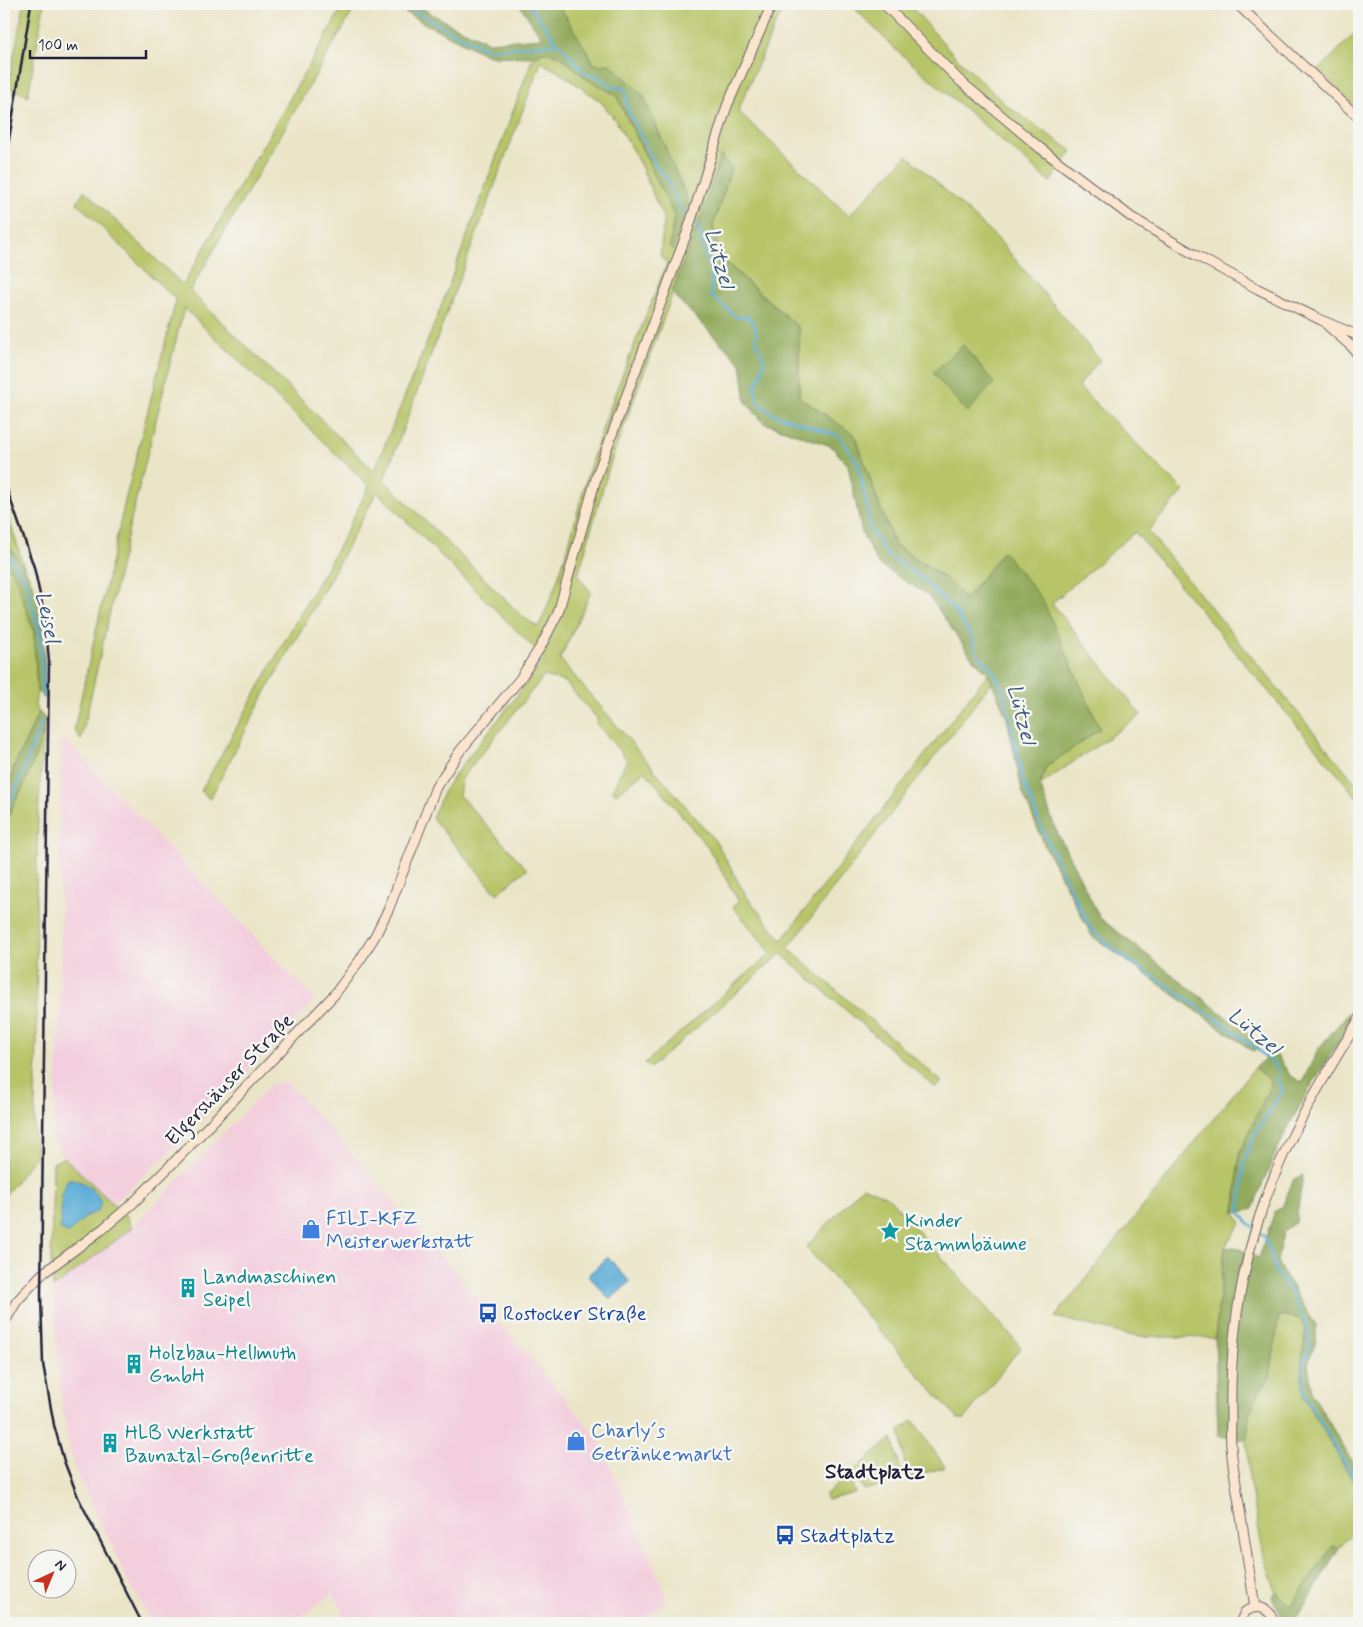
<svg xmlns="http://www.w3.org/2000/svg" width="1363" height="1627" font-family="Mynerve,sans-serif">
<style>
.built{fill:#f3cfde}
.green{fill:#b7c567;stroke:#6c7451;fill-rule:evenodd}
.forest{fill:#91aa5c;stroke:#5a664c}
.water{fill:#5cadd7;stroke:#3f6889}
.lines{fill:none;stroke-linecap:round;stroke-linejoin:round}
.stream{stroke:#5cadd7;stroke-width:2.5}
.secondary-casing{stroke:#68666c;stroke-width:11}
.secondary{stroke:#fbe5cf;stroke-width:9}
.rail{stroke:#22223b;stroke-width:2.5}
.labels{text-anchor:middle;stroke-width:5;stroke-linejoin:round;paint-order:stroke}
.street-label{font-size:20px;fill:#22223b;stroke:#f6f6f2}
.shop-label{font-size:20px;fill:#366cbe;stroke:#f6f6f2;text-anchor:start}
.culture-label{font-size:20px;fill:#0d838f;stroke:#f6f6f2;text-anchor:start}
.transit-label{font-size:20px;fill:#164399;stroke:#f6f6f2;text-anchor:start}
.water-label{font-size:21px;font-style:italic;fill:#395a79;stroke:#f6f6f2}
.neighbourhood-label{font-size:21px;font-weight:bold;fill:#22223b;stroke:#f6f6f2}
</style>
<rect width="100%" height="100%" fill="#f6f6f2"/>
<filter id="ink" filterUnits="userSpaceOnUse"><feTurbulence type="fractalNoise" baseFrequency=".02" numOctaves="2"/><feDisplacementMap in="SourceGraphic" scale="10" xChannelSelector="R" yChannelSelector="G"/><feConvolveMatrix kernelMatrix="1 2 1 2 8 2 1 2 1" color-interpolation-filters="sRGB"/></filter>
<filter id="wash" filterUnits="userSpaceOnUse"><feTurbulence type="fractalNoise" baseFrequency=".0096" numOctaves="4" result="noise"/><feDisplacementMap in="SourceGraphic" scale="20" xChannelSelector="R" yChannelSelector="G"/><feGaussianBlur stdDeviation="1.12" result="paint"/><feColorMatrix in="noise" values="0 0 0 0 0 0 0 0 0 0 0 0 0 0 0 0 0 1.4 0 .05"/><feComposite in="paint" operator="in"/></filter>
<g filter="url(#wash)">
<rect width="100%" height="100%" fill="#ebe5c8"/>
<path class="built" d="M62,737L315,1000L179,1143L112,1205L64,1157L53,1139L61,995L60,806Z
M280,1082L287,1083L331,1130L580,1416L598,1439L667,1596L663,1604L638,1623H348L333,1593L294,1623H153L126,1578L109,1540L74,1468L62,1409L53,1288L132,1228L269,1086Z"/>
<path class="green" d="M24,4H44L28,96L8,87Z
M344,4H357L190,291L374,471L436,320L533,57L543,52L559,55L587,79L616,95L674,215L670,246L688,201L643,95L595,65L560,7L563,4H787L774,27L738,111L849,216L907,155L998,239L1100,360L1078,386L1184,491L1148,531L1359,787V800L1135,532L1052,603L1141,715L1040,785L1046,767L1100,729L1003,551L966,599L946,579L895,545L877,499L855,436L799,398V328L720,257L713,226L731,169L721,155L703,211L609,467L578,576L591,592L560,659L717,843L746,896L782,940L988,673L992,682L788,948L942,1082L936,1088L781,954L650,1068L645,1063L771,953L733,907L739,902L709,849L645,771L616,794L612,790L627,760L596,723L597,718L565,682L544,676L462,778L459,795L527,869L497,894L432,818L444,791L456,773L515,698L544,658L377,492L324,590L265,693L210,799L201,791L293,626L339,546L369,486L184,308L129,528L81,740L74,729L125,501L176,300L77,203L84,190L183,285ZM541,62L565,76L601,102L616,121L641,166L664,220L660,255L667,264C641,329 613,394 592,460C575,516 564,575 538,627L523,617L384,480Z
M850,4H909L955,56L1006,105L1072,151L1050,182L894,48Z
M1359,29V110L1318,71Z
M4,503L25,570L4,539Z
M4,560L16,579L34,632L37,691L35,706L39,712L12,771L4,762Z
M44,731L38,816L36,891L37,1043L34,1137L38,1153L4,1197V1057L5,1052L4,1043V824L23,787Z
M1255,1067L1272,1082L1239,1155L1235,1213L1241,1223L1225,1247L1215,1338L1133,1336L1055,1317Z
M64,1157L127,1217L132,1228L53,1288L51,1261L53,1163Z
M863,1186L889,1198L1021,1347L964,1419H958L806,1247Z
M1279,1315L1302,1319L1306,1330L1301,1366L1304,1397L1359,1491V1533L1351,1535L1339,1548L1333,1546L1291,1606L1276,1591L1264,1557L1249,1479L1247,1440L1249,1414L1259,1393L1270,1377Z
M913,1420L945,1467L907,1478L900,1431Z
M892,1438L903,1479L864,1490L852,1472Z
M849,1475L855,1493L827,1500L825,1495Z"/>
<path class="forest" d="M391,4H415L446,22L489,42L542,38L519,4H563L560,7L595,65L610,64L643,95L688,201L673,250L670,247L674,215L616,95L587,79L559,55L543,52L533,57L488,56L422,22Z
M721,154L731,169L713,226L720,257L799,328V397L855,435L877,499L895,545L946,579L966,599L1003,551L1042,599L1100,729L1046,767L1040,785L1055,828L1100,918L1262,1045L1254,1052L1092,936L1045,846L1022,791L1007,718L988,673L973,659L929,596L878,564L862,533L848,465L831,446L764,423L746,402L741,364L672,293L703,211Z
M963,345L994,383L967,412L933,373Z
M4,539C13,553 25,566 31,581C46,613 44,664 45,699L37,691L34,632L16,579L4,560Z
M39,712L46,719C39,756 21,791 4,824V789Z
M1351,1010L1357,1015C1314,1077 1278,1138 1253,1209L1235,1213L1239,1155L1272,1082L1255,1067L1274,1051L1290,1075L1302,1083L1318,1049Z
M1303,1175L1296,1222L1283,1232L1277,1262L1316,1326V1341L1308,1363L1312,1393L1359,1474V1491L1304,1397L1301,1366L1306,1330L1301,1319L1279,1315L1270,1377L1259,1393L1249,1414L1247,1440L1218,1436L1215,1338L1225,1247L1239,1249L1259,1258L1275,1211L1282,1207L1294,1179Z
M1333,1546L1339,1548C1323,1572 1312,1597 1295,1621L1296,1623H1285L1272,1597L1276,1591L1291,1606Z"/>
<path class="water" d="M68,1179C81,1178 95,1190 101,1201L98,1211L87,1216L68,1233L60,1229C62,1209 58,1197 68,1179Z
M608,1257L630,1282L610,1300L588,1275Z"/>
<g class="lines">
<path class="stream" d="M402,4L450,31L490,50L558,43
M528,4L558,43L586,74L598,76L610,86L625,89L627,95L626,106L656,166L665,176L673,194L682,210L689,218
M693,222L698,227L711,274V296L737,317H748L754,323L757,334L756,343L764,359L761,374L755,388L759,404L773,414L839,436L857,462L866,500L871,531L888,556L919,576L955,611L971,636L978,655L993,670L1004,692L1023,780L1038,819L1061,870L1091,929L1116,951L1215,1018L1258,1050L1279,1069L1278,1082L1283,1090L1251,1141L1244,1162L1240,1212L1248,1223L1253,1227
M4,549L25,580L40,633L43,697
M4,811L13,796L42,721
M1257,1231L1265,1237L1270,1250L1275,1271L1292,1294L1308,1328L1309,1348L1303,1365L1305,1395L1359,1487"/>
</g>
</g>
<g filter="url(#ink)">
<g class="lines">
<defs>
<path id="secondary" d="M884,4L959,80L1040,148L1131,217L1195,255L1258,289L1321,320L1359,336
M1237,4L1359,118
M1327,325L1352,347L1359,356
M4,1323L17,1301L42,1274L104,1228L132,1204L176,1160L334,995L360,960L375,936L389,908L436,787L460,751L520,679L541,646L558,613L597,475L688,230L727,106L772,4
M1255,1607C1249,1568 1243,1530 1237,1491C1235,1476 1232,1461 1231,1446C1230,1436 1231,1426 1231,1416C1229,1322 1248,1229 1288,1145C1309,1101 1334,1060 1359,1020
M1240,1623L1245,1612C1257,1603 1271,1608 1274,1623"/>
</defs>
<use href="#secondary" class="secondary-casing"/>
<use href="#secondary" class="secondary"/>
<path class="rail" d="M4,170L31,4
M4,481L34,567L45,618L49,661L41,1295L43,1364L54,1425L64,1461L78,1497L142,1623"/>
</g>
</g>
<defs>
<symbol id="shop-bare" viewBox="-9 -9 18 18"><path d="M-5-2.5h2.3a2.7 3.5 0 0 1 5.4 0H5L5.5 6h-11ZM-1.5-2.5h3a1.5 2.3 0 0 0-3 0Z" fill="#3f7fe0" stroke="#f6f6f2" stroke-width="2.5" paint-order="stroke"/></symbol>
<symbol id="sight-bare" viewBox="-9 -9 18 18"><path d="M0-6L1.8-2.2L6-1.7L2.9 1.2L3.7 5.4L0 3.3L-3.7 5.4L-2.9 1.2L-6-1.7L-1.8-2.2Z" fill="#0f9aa8" stroke="#f6f6f2" stroke-width="2.5" paint-order="stroke"/></symbol>
<symbol id="building-bare" viewBox="-9 -9 18 18"><path d="M-4-6H4V6H1V3H-1V6H-4ZM-2.5-4.3h1.7v1.8h-1.7ZM.8-4.3h1.7v1.8H.8ZM-2.5-1h1.7V.8h-1.7ZM.8-1h1.7V.8H.8Z" fill="#0f9aa8" stroke="#f6f6f2" stroke-width="2.5" paint-order="stroke"/></symbol>
<symbol id="bus-bare" viewBox="-9 -9 18 18"><path d="M-5-6H5V4H4V6H2V4H-2V6H-4V4H-5ZM-3.5-4V0h7V-4ZM-3.5 1.2v1.5H-2V1.2ZM2 1.2v1.5H3.5V1.2Z" fill="#1a4fb4" stroke="#f6f6f2" stroke-width="2.5" paint-order="stroke"/></symbol>
</defs>
<g fill-rule="evenodd">
<use href="#shop-bare" x="297" y="1215" width="28" height="28"/>
<use href="#sight-bare" x="876" y="1217" width="28" height="28"/>
<use href="#building-bare" x="174" y="1274" width="28" height="28"/>
<use href="#bus-bare" x="474" y="1299" width="28" height="28"/>
<use href="#building-bare" x="120" y="1350" width="28" height="28"/>
<use href="#shop-bare" x="562" y="1427" width="28" height="28"/>
<use href="#building-bare" x="96" y="1429" width="28" height="28"/>
<use href="#bus-bare" x="771" y="1521" width="28" height="28"/>
</g>
<g class="labels">
<g class="street-label">
<text transform="translate(229 1079) rotate(-46)" y="7">Elgershäuser Straße</text>
</g>
<g class="shop-label">
<text x="326" y="1225">FILI-KFZ<tspan x="326" dy="23">Meisterwerkstatt</tspan></text>
<text x="591" y="1437">Charly´s<tspan x="591" dy="23">Getränkemarkt</tspan></text>
</g>
<g class="culture-label">
<text x="905" y="1227">Kinder<tspan x="905" dy="23">Stammbäume</tspan></text>
<text x="203" y="1283">Landmaschinen<tspan x="203" dy="23">Seipel</tspan></text>
<text x="149" y="1359">Holzbau-Hellmuth<tspan x="149" dy="23">GmbH</tspan></text>
<text x="125" y="1439">HLB Werkstatt<tspan x="125" dy="23">Baunatal-Großenritte</tspan></text>
</g>
<g class="transit-label">
<text x="503" y="1320">Rostocker Straße</text>
<text x="800" y="1542">Stadtplatz</text>
</g>
<g class="water-label">
<text transform="translate(720 258) rotate(74)" y="7">Lützel</text>
<text transform="translate(48 617) rotate(78)" y="7">Leisel</text>
<text transform="translate(1022 714) rotate(75)" y="7">Lützel</text>
<text transform="translate(1255 1031) rotate(39)" y="7">Lützel</text>
</g>
<g class="neighbourhood-label">
<text x="875" y="1478">Stadtplatz</text>
</g>
</g>
<rect width="1363" height="1627" fill="none" stroke="#f6f6f2" stroke-width="20"/>
<g transform="translate(52 1574) rotate(44)"><circle r="24" fill="#f6f6f2" stroke="#a1a1a9"/>
<path d="M0-4L9 19L0 12L-9 19Z" fill="#c8321e"/>
<text y="-8" font-size="14" font-weight="bold" text-anchor="middle" fill="#22223b">N</text>
</g>
<path d="M30 50v8h116v-8" fill="none" stroke="#22223b" stroke-width="2.5"/>
<text x="38" y="50" font-size="15" fill="#22223b" stroke="#f6f6f2" stroke-width="4" paint-order="stroke">100 m</text>
</svg>
